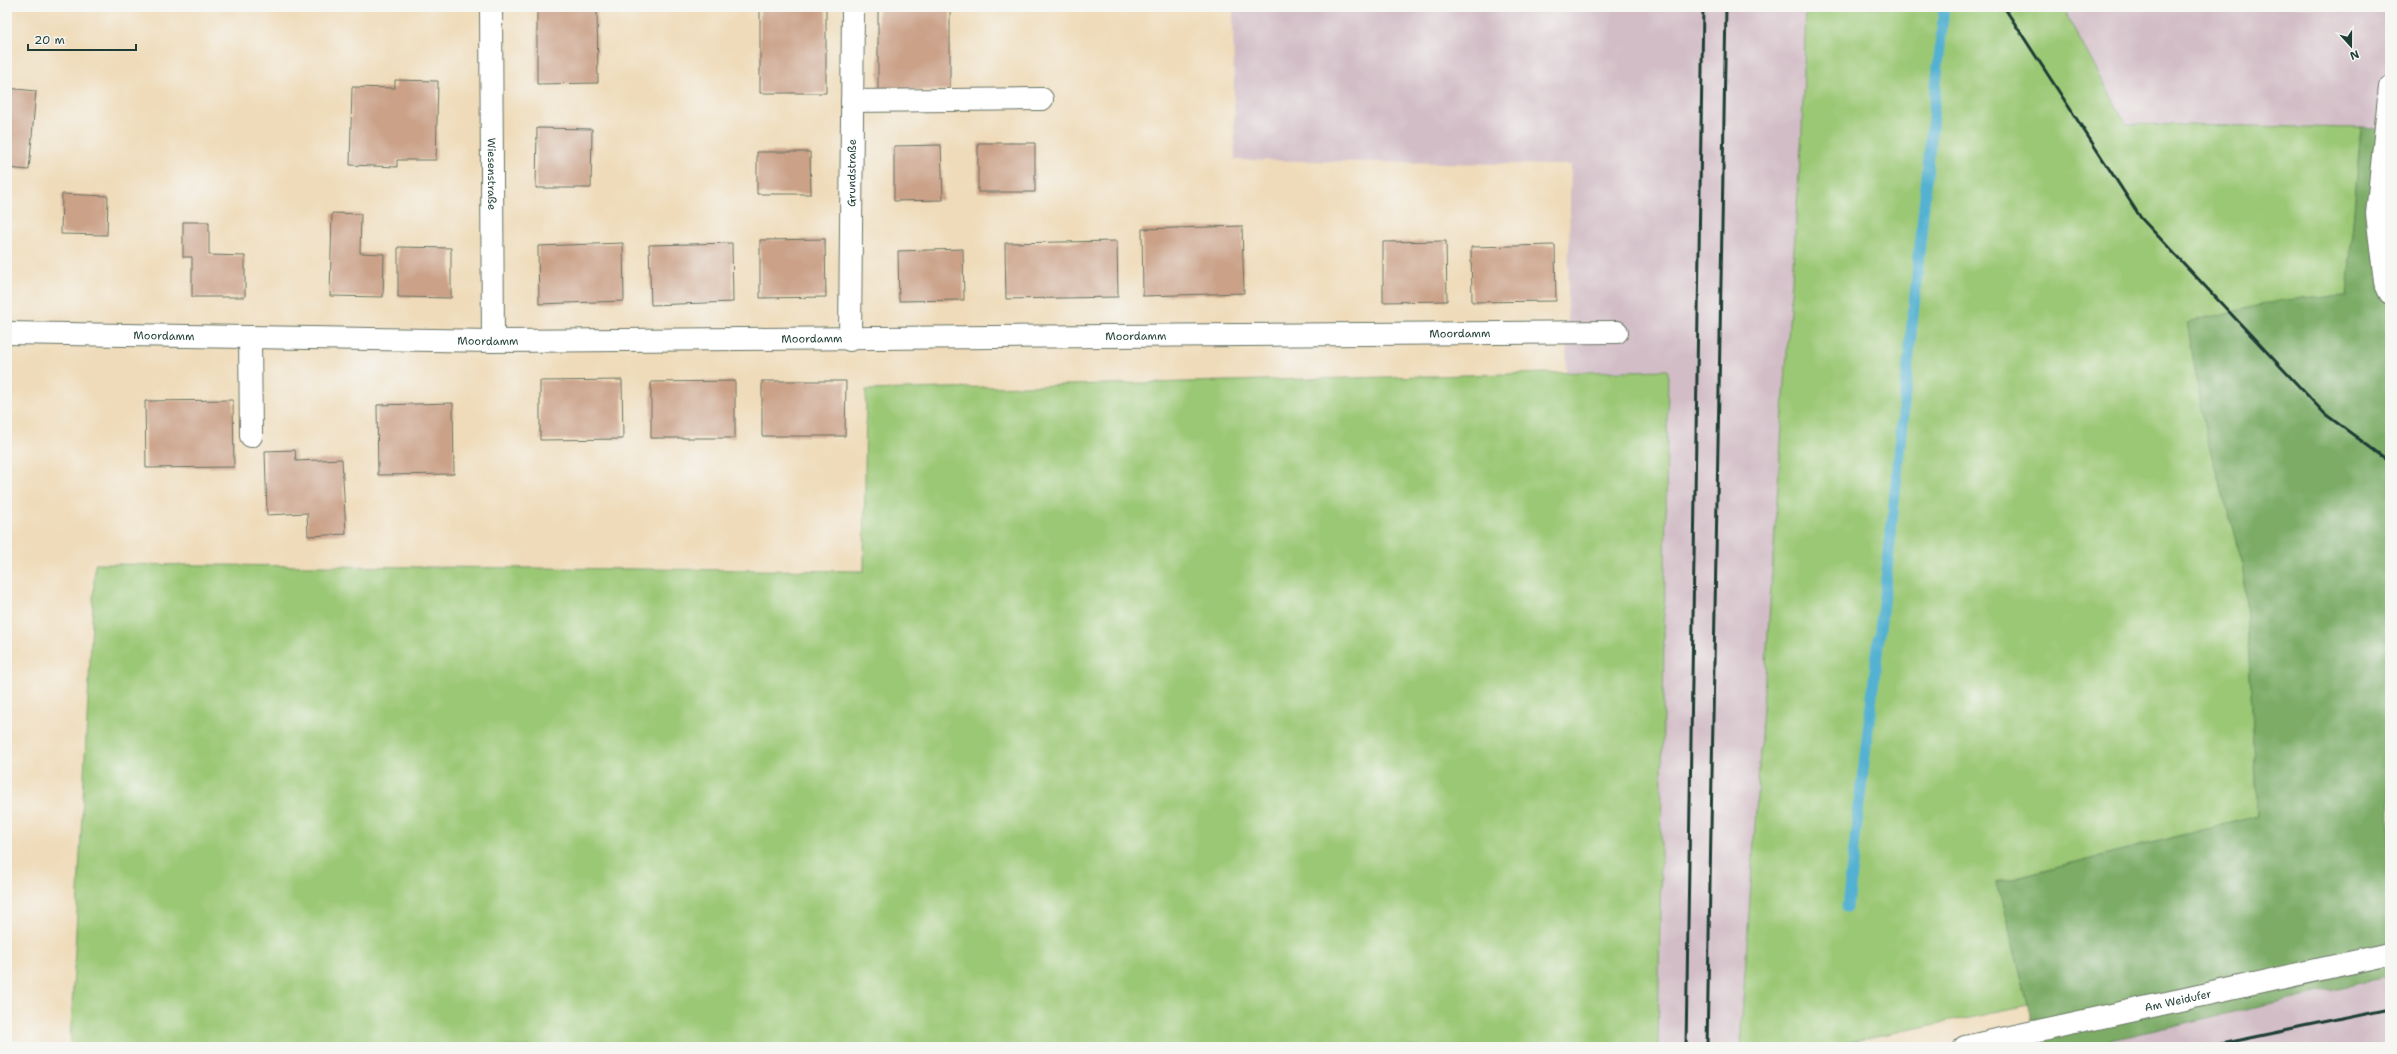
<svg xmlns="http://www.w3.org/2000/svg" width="2397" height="1054" font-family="'Shantell Sans',sans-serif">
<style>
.industrial{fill:#d2bdc6}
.green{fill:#9bc875;stroke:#5d8254}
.forest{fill:#7cac66;stroke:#4e744d}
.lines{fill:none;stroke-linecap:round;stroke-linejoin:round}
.stream{stroke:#53b1d1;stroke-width:11}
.building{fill:#cba188}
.minor-casing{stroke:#687463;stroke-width:24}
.minor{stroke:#fff;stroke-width:22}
.rail{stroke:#1f3d34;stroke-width:3}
.labels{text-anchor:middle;stroke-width:4;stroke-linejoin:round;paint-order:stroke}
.street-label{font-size:11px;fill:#1f3d34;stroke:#f6f6f2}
</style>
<rect width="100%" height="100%" fill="#f6f6f2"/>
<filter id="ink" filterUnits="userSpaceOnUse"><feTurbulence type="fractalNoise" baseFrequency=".025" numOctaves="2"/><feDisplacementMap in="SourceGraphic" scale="8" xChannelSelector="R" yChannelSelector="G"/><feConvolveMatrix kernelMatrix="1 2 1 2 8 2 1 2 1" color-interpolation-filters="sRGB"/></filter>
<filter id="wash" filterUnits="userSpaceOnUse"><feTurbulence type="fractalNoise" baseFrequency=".012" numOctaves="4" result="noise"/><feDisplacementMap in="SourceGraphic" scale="16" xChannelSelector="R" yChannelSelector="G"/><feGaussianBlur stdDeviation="0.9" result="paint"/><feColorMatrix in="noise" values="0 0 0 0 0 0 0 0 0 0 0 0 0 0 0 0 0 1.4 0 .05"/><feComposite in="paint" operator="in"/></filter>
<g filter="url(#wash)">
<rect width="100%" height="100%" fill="#efdbb9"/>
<path class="industrial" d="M1233,7H1806L1802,131L1740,1047H1658L1668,370L1566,372L1571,165L1235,160Z
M2062,7H2390V130L2126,124Z
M2390,976V1047H2081L2266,1005Z"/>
<path class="green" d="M1806,7H2062L2126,124L2361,128L2347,296L2283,300L2206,435L2244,568L2258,816L1997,882L2028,1005L1825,1047H1740L1802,131Z
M1668,370L1658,1047H70L95,564L864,571L866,390Z"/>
<path class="forest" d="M2361,128L2390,130V976L2081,1047H2039L1997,882L2258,816L2244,568L2206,435L2187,322L2283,300L2347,296Z"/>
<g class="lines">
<path class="stream" d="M1847,907L1889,553L1944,7"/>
</g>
<g id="blocks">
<path class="building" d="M537,7H597L598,83L537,84Z
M760,7H826V93H760Z
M878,7H950V90H878Z
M395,80L438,81L436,160H397V167L350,165L352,87L395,88Z
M7,88L36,91L29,170L7,168Z
M537,128L592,129L591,188H536Z
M978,143H1035V192H978Z
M941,145L943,200L894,201V146Z
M757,152H810L811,194H757Z
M62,194L108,196L107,235L61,234Z
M332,213L361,214L360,253L384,254L383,297L330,296Z
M183,222H209V255L245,256V297H192V257H183Z
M1242,226L1244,293L1143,296L1142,229Z
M825,239L826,297L760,298V240Z
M1117,241L1118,297L1006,299L1005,243Z
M1446,241L1447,301L1383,302V242Z
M623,243L624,301L539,304L538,246Z
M732,243L733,302L651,305L649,245Z
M1555,245L1556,301L1472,302L1471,247Z
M398,247L451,248V298L398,297Z
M963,249L964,300L899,301L898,251Z
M622,380L623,439L540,440V381Z
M735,381V438H651V382Z
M762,381H846L845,436H762Z
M233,400L234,467L146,468L145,401Z
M453,403L454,474L378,475L377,405Z
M295,450L296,461L342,459L346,534L308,536L307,513L267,515L265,451Z"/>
</g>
</g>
<g filter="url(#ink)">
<use href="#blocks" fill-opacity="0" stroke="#687463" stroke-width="1"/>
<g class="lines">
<defs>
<g id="minor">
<path id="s1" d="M491,7L493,341"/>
<path d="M2390,87L2377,214L2385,282L2390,293"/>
<path d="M852,101L1042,99"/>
<path id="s2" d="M7,333L493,341L1617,332"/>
<path d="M250,337L251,436"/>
<path id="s3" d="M850,340L853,7"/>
<path id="s4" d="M1965,1047L2390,954"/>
</g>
</defs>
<use href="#minor" class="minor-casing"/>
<use href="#minor" class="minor"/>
<path class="rail" d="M2004,7L2141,218L2325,414L2390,462
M1686,1047L1703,7
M1707,1047L1726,7
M2207,1047L2390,1009"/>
</g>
</g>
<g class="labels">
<g class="street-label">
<text dy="4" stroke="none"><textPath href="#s3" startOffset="167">Grundstraße</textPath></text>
<text dy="4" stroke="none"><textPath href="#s1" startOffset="167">Wiesenstraße</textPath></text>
<text dy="4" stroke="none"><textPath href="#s2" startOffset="1453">Moordamm</textPath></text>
<text dy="4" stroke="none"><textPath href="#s2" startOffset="157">Moordamm</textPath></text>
<text dy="4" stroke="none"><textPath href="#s2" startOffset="1129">Moordamm</textPath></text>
<text dy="4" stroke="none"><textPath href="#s2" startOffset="805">Moordamm</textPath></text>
<text dy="4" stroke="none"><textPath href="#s2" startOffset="481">Moordamm</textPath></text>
<text dy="4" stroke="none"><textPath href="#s4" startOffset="218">Am Weidufer</textPath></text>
</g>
</g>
<rect width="2397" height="1054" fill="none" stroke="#f6f6f2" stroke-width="24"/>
<g transform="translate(2351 46) rotate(159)" stroke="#f6f6f2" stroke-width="3" paint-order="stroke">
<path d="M0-3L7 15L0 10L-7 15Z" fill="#1f3d34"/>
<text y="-6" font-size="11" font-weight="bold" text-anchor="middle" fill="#1f3d34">N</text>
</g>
<path d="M28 44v6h108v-6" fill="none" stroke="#1f3d34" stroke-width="2"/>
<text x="34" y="44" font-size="12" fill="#1f3d34" stroke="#f6f6f2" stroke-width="3" paint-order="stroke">20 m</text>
</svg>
